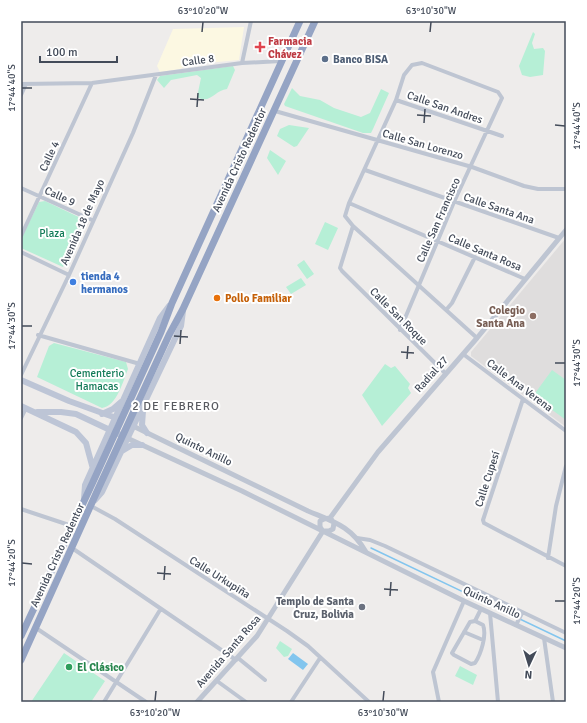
<svg xmlns="http://www.w3.org/2000/svg" width="587" height="723" font-family="Signika,sans-serif">
<style>
.commercial{fill:#fcf8e2}
.education{fill:#dfdddd}
.green{fill:#b6efd6}
.water{fill:#82c5ee}
.lines{fill:none;stroke-linecap:round;stroke-linejoin:round}
.stream{stroke:#82c5ee;stroke-width:1.5}
.minor{stroke:#bec5d2;stroke-width:4}
.tertiary{stroke:#bec5d2;stroke-width:5}
.secondary{stroke:#bdc5d6;stroke-width:6}
.trunk{stroke:#95a4c4;stroke-width:7}
.ticks{fill:none;stroke:#434b59;stroke-width:1.5}
.health-dot{fill:#e0444e;stroke:#fff;stroke-width:1.5}
.service-dot{fill:#5c6f8a;stroke:#fff;stroke-width:1.5}
.shop-dot{fill:#3f7fe0;stroke:#fff;stroke-width:1.5}
.food-dot{fill:#e8710a;stroke:#fff;stroke-width:1.5}
.education-dot{fill:#8d6e63;stroke:#fff;stroke-width:1.5}
.worship-dot{fill:#6b7280;stroke:#fff;stroke-width:1.5}
.leisure-dot{fill:#2e9e5b;stroke:#fff;stroke-width:1.5}
.labels{text-anchor:middle;stroke-width:4;stroke-linejoin:round;paint-order:stroke}
.health-label{font-size:11px;font-weight:bold;fill:#be3a42;stroke:#fff;text-anchor:start}
.service-label{font-size:11px;font-weight:bold;fill:#4e5e75;stroke:#fff;text-anchor:start}
.street-label{font-size:11px;fill:#434b59;stroke:#fff}
.park-label{font-size:11px;fill:#137b58;stroke:#fff}
.shop-label{font-size:11px;font-weight:bold;fill:#366cbe;stroke:#fff;text-anchor:start}
.food-label{font-size:11px;font-weight:bold;fill:#c56008;stroke:#fff;text-anchor:start}
.education-label{font-size:11px;font-weight:bold;fill:#785e54;stroke:#fff;text-anchor:end}
.worship-label{font-size:11px;font-weight:bold;fill:#5b616d;stroke:#fff;text-anchor:end}
.leisure-label{font-size:11px;font-weight:bold;fill:#27864d;stroke:#fff;text-anchor:start}
.neighbourhood-label{font-size:12px;letter-spacing:1px;fill:#585a60;stroke:#fff}
.neatline{fill:none;stroke:#434b59;stroke-width:1.5}
.ticks-label{font-size:10px;text-anchor:middle;fill:#434b59}
</style>
<rect width="100%" height="100%" fill="#eeeceb"/>
<path class="commercial" d="M244,27L239,60L187,65L180,69L160,72L157,66L173,29Z"/>
<path class="education" d="M566,238V427L471,356V352Z"/>
<path class="green" d="M533,32L535,34L532,43L534,49L543,48L545,51L543,75L530,77L522,75L519,66Z
M233,66L235,70L227,89C215,90 210,105 197,97L201,78L197,75L171,80L164,88L157,80L160,76Z
M292,88L300,96L320,100L334,108L361,117L370,113L381,89L389,93L373,129L371,133H363L285,106L284,104Z
M289,125L309,128L297,146L294,147L277,136L280,129Z
M270,150L286,161L278,175L267,158Z
M45,201L85,220L63,267L21,248V239L39,202Z
M325,222L338,228L328,250L315,244Z
M304,260L314,274L307,279L297,265Z
M301,278L306,285L291,294L286,287Z
M54,343L126,362L128,369C123,381 117,406 102,408L37,377L49,346Z
M385,364L391,368L395,366L410,384L408,388L411,393L382,426L362,395Z
M552,370L566,380V420L533,396Z
M280,641L292,649L288,656L284,657L276,648Z
M64,653L105,681L91,702H31Z
M460,666L477,675L473,685L455,676Z"/>
<path class="water" d="M293,653L308,664L303,670L288,659Z"/>
<g class="lines">
<path class="stream" d="M371,548L566,641"/>
<path class="minor" d="M242,63L251,21
M21,84L92,83L242,63L281,61
M21,95L26,84
M396,100L502,136
M275,111L472,167L524,186L538,189H566
M365,170L559,238
M21,188L92,220
M349,203L525,279
M353,226L477,338
M21,236L92,83
M21,252L69,275
M446,310L452,303L475,257
M400,330L454,202L502,98L498,92L422,63L412,65L404,75L396,100L349,203L345,216L353,226L340,268L342,271L445,373
M38,335L140,364
M463,354L566,431
M21,375L69,275L133,133L156,75
M523,399L483,520L484,523L566,566
M21,418L26,408
M91,506L115,519L287,631L308,646L369,702
M21,509L72,526
M357,538L370,540L385,546L566,633
M72,548L236,660
M548,558L556,506L566,466
M490,613L498,702
M475,621L483,625C487,635 481,654 475,663L471,664L454,655L452,653L470,622Z
M475,621L481,609
M516,625L522,613
M36,628L146,702
M464,632L483,640
M544,638L553,702
M238,658L265,680
M217,681L246,702
M104,702L160,610
M291,702L320,658
M439,702L433,672L464,601"/>
<path class="tertiary" d="M133,426L308,511C334,522 351,526 366,552
M127,438L242,491L464,601L566,648
M322,530L320,527V521L324,519L330,518L378,452L477,338L566,230
M324,531H329L333,529L334,523L331,519
M197,702L257,636L323,531"/>
<path class="secondary" d="M21,380L69,401L119,419
M21,406L76,432L86,443L93,469
M143,411L142,425L147,433
M37,412H61L76,414L127,438
M102,414L113,409L121,402
M122,451L132,445H142
M84,499L85,485L160,318L169,306
M95,500L102,492L181,326L183,311"/>
<path class="trunk" d="M21,636L92,484L161,332L172,303L300,21
M21,660L99,487L169,335L183,309L315,21"/>
</g>
<path class="ticks" d="M202,32L203,22M430,32L431,22M22,88H32M190,99L204,100M197,107L198,93M417,115L431,116M424,123L425,109M555,125L565,126M22,326H32M174,336L188,337M180,344L181,330M401,352L414,353M407,359L408,346M555,363H565M22,563L32,564M157,573L171,574M164,580L165,566M384,589L398,590M390,596L391,582M555,601H565M155,701L156,691M383,701L384,691"/>
<path class="health-dot" d="M258 41h4v4h4v4h-4v4h-4v-4h-4v-4h4z"/>
<circle class="service-dot" cx="325" cy="59" r="4"/>
<circle class="shop-dot" cx="73" cy="282" r="4"/>
<circle class="food-dot" cx="217" cy="298" r="4"/>
<circle class="education-dot" cx="533" cy="316" r="4"/>
<circle class="worship-dot" cx="362" cy="607" r="4"/>
<circle class="leisure-dot" cx="69" cy="667" r="4"/>
<g class="labels">
<g class="health-label">
<text x="268" y="45">Farmacia<tspan x="268" dy="13">Chávez</tspan></text>
</g>
<g class="service-label">
<text x="333" y="63">Banco BISA</text>
</g>
<g class="street-label">
<text transform="translate(198 60) rotate(-8)" y="4">Calle 8</text>
<text transform="translate(445 107) rotate(19)" y="4">Calle San Andres</text>
<text transform="translate(423 144) rotate(16)" y="4">Calle San Lorenzo</text>
<text transform="translate(49 156) rotate(-65)" y="4">Calle 4</text>
<text transform="translate(239 160) rotate(-65)" y="4">Avenida Cristo Redentor</text>
<text transform="translate(60 196) rotate(24)" y="4">Calle 9</text>
<text transform="translate(499 208) rotate(19)" y="4">Calle Santa Ana</text>
<text transform="translate(438 220) rotate(-66)" y="4">Calle San Francisco</text>
<text transform="translate(82 222) rotate(-66)" y="4">Avenida 18 de Mayo</text>
<text transform="translate(485 252) rotate(23)" y="4">Calle Santa Rosa</text>
<text transform="translate(399 316) rotate(45)" y="4">Calle San Roque</text>
<text transform="translate(431 374) rotate(-48)" y="4">Radial 27</text>
<text transform="translate(520 385) rotate(37)" y="4">Calle Ana Verena</text>
<text transform="translate(204 449) rotate(26)" y="4">Quinto Anillo</text>
<text transform="translate(487 479) rotate(-72)" y="4">Calle Cupesí</text>
<text transform="translate(57 555) rotate(-65)" y="4">Avenida Cristo Redentor</text>
<text transform="translate(220 577) rotate(32)" y="4">Calle Urkupiña</text>
<text transform="translate(492 602) rotate(25)" y="4">Quinto Anillo</text>
<text transform="translate(228 651) rotate(-49)" y="4">Avenida Santa Rosa</text>
</g>
<g class="park-label">
<text x="52" y="237">Plaza</text>
<text x="97" y="377">Cementerio<tspan x="97" dy="13">Hamacas</tspan></text>
</g>
<g class="shop-label">
<text x="81" y="280">tienda 4<tspan x="81" dy="13">hermanos</tspan></text>
</g>
<g class="food-label">
<text x="225" y="302">Pollo Familiar</text>
</g>
<g class="education-label">
<text x="525" y="314">Colegio<tspan x="525" dy="13">Santa Ana</tspan></text>
</g>
<g class="worship-label">
<text x="354" y="605">Templo de Santa<tspan x="354" dy="13">Cruz, Bolivia</tspan></text>
</g>
<g class="leisure-label">
<text x="77" y="671">El Clásico</text>
</g>
<g class="neighbourhood-label">
<text x="176" y="410">2 DE FEBRERO</text>
</g>
</g>
<rect width="587" height="723" fill="none" stroke="#ffffff" stroke-width="44"/>
<g transform="translate(529 665) rotate(184)" stroke="#ffffff" stroke-width="3" paint-order="stroke">
<path d="M0-3L7 15L0 10L-7 15Z" fill="#434b59"/>
<text y="-6" font-size="11" font-weight="bold" text-anchor="middle" fill="#434b59">N</text>
</g>
<path d="M40 56v6h77v-6" fill="none" stroke="#434b59" stroke-width="2"/>
<text x="46" y="56" font-size="12" fill="#434b59" stroke="#ffffff" stroke-width="3" paint-order="stroke">100 m</text>
<rect x="22" y="22" width="543" height="679" class="neatline"/>
<g class="ticks-label">
<text x="203" y="14">63°10'20"W</text>
<text x="431" y="14">63°10'30"W</text>
<text transform="translate(11 88) rotate(-90)" y="4">17°44'40"S</text>
<text transform="translate(576 126) rotate(-90)" y="4">17°44'40"S</text>
<text transform="translate(11 326) rotate(-90)" y="4">17°44'30"S</text>
<text transform="translate(576 363) rotate(-90)" y="4">17°44'30"S</text>
<text transform="translate(11 563) rotate(-90)" y="4">17°44'20"S</text>
<text transform="translate(576 601) rotate(-90)" y="4">17°44'20"S</text>
<text x="155" y="716">63°10'20"W</text>
<text x="383" y="716">63°10'30"W</text>
</g>
</svg>
